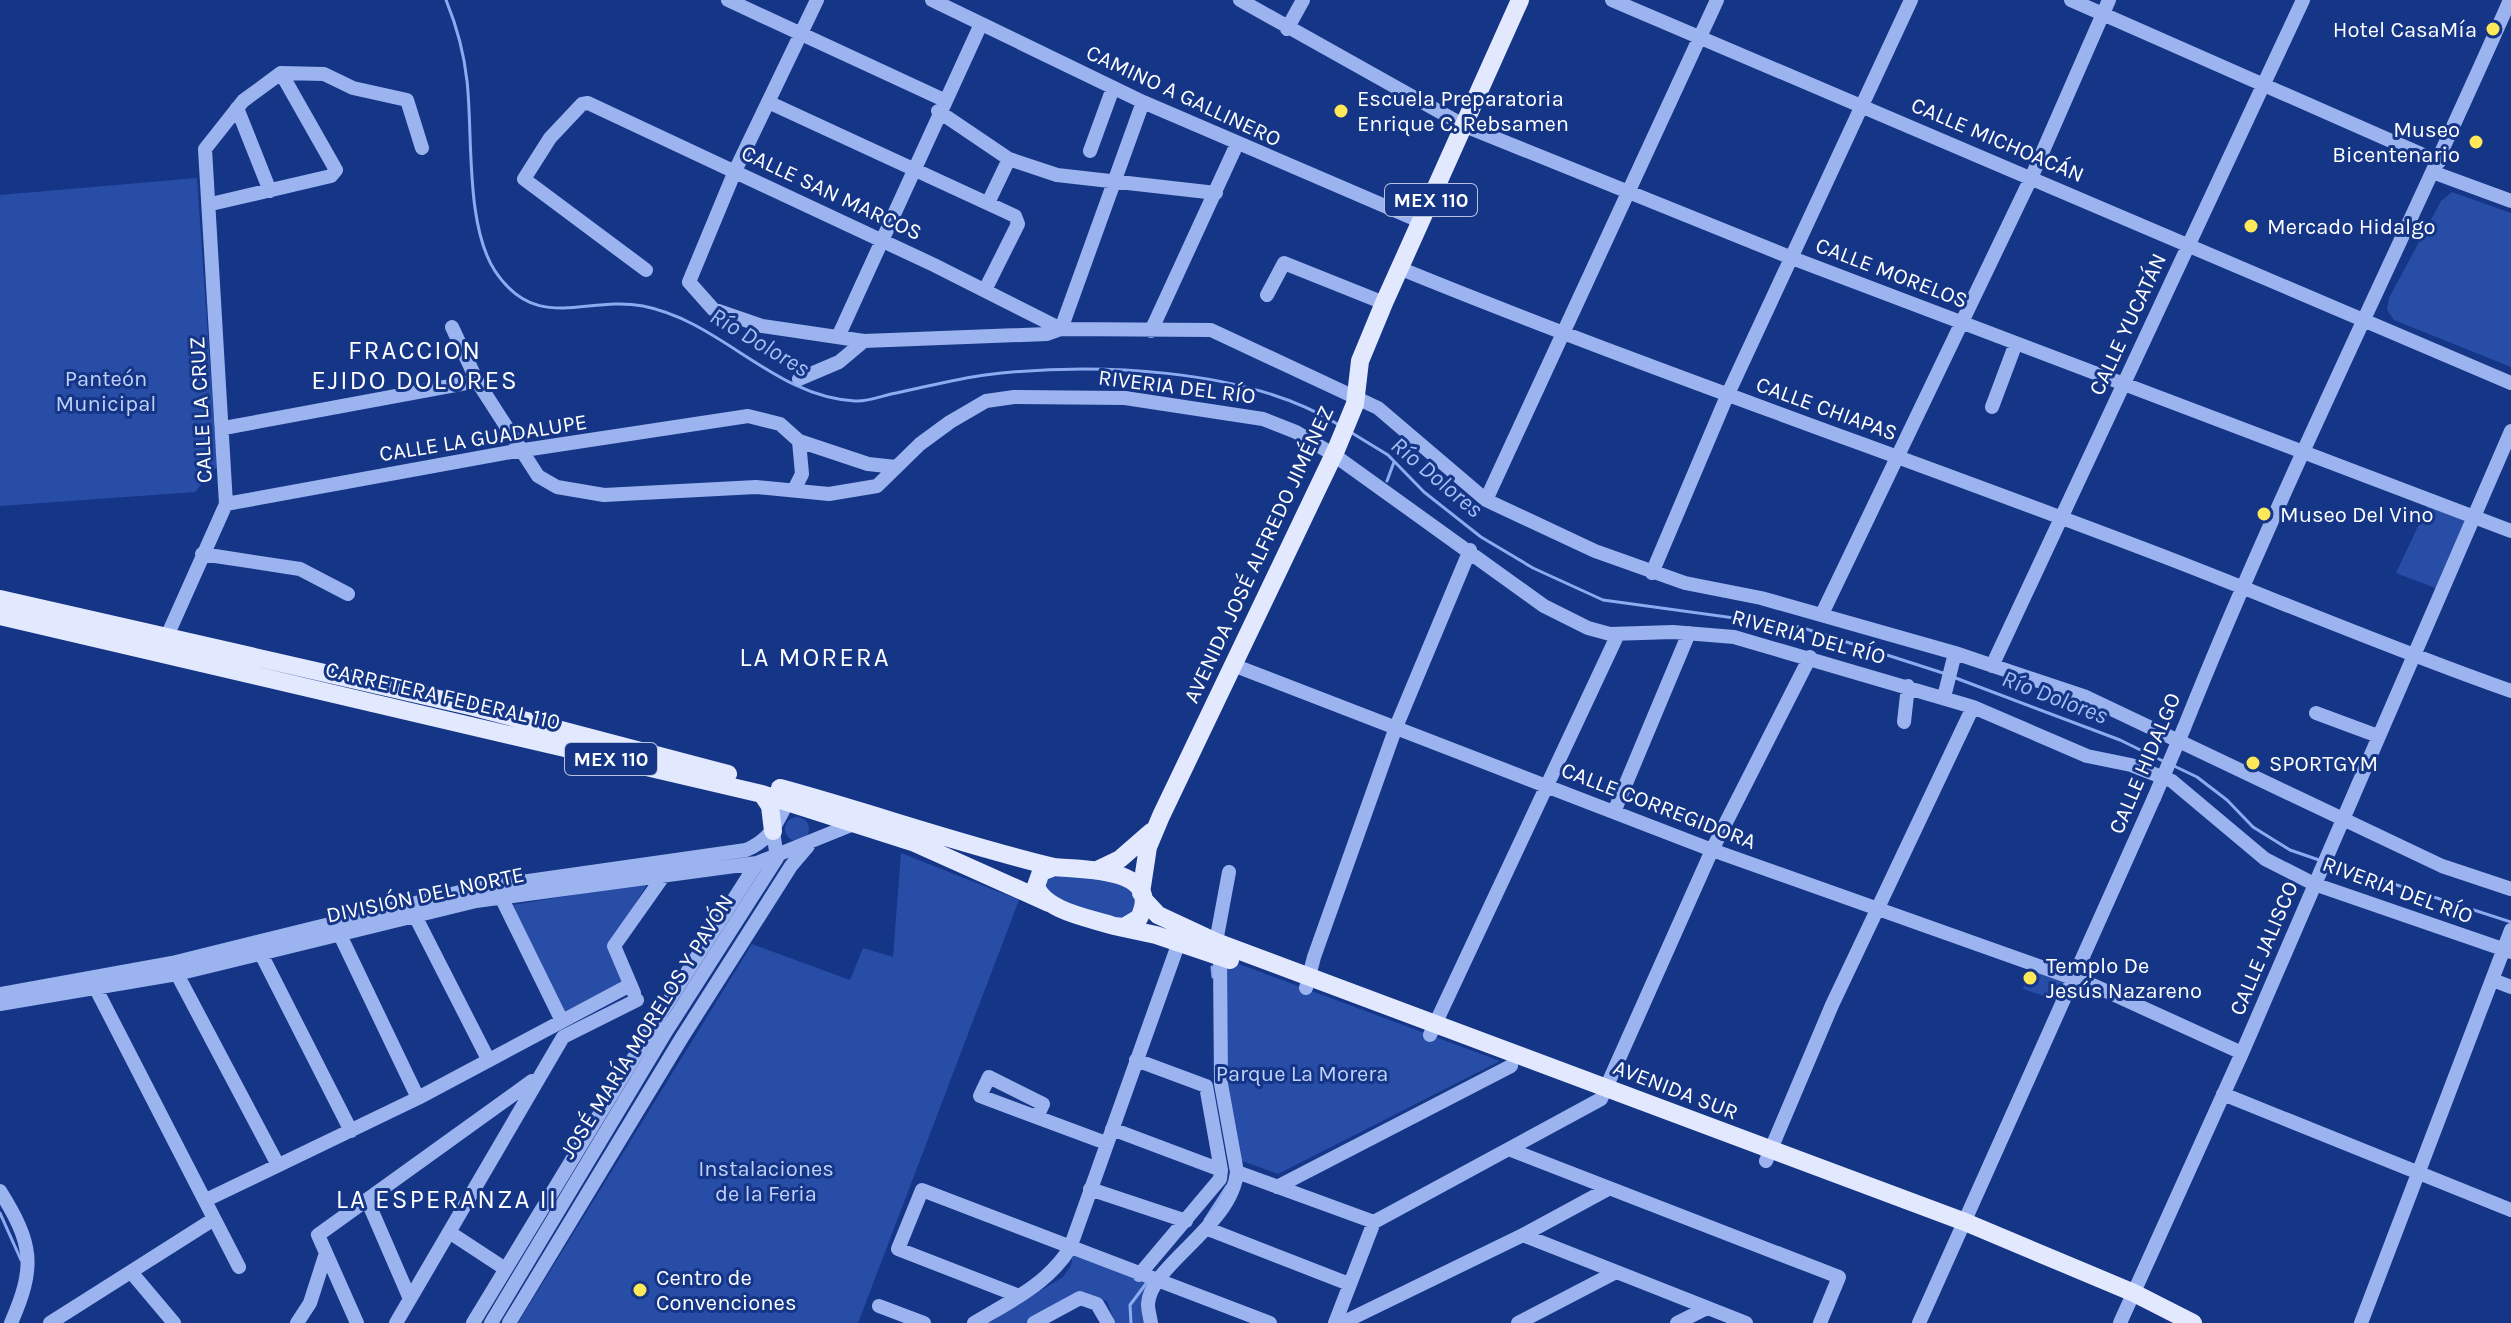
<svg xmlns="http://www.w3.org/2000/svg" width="2511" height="1323" font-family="Karla,sans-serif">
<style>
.green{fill:#284da6}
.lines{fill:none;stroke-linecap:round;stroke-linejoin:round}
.stream{stroke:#8dabf1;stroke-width:3}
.minor{stroke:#9bb3ee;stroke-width:14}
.major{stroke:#e2e9ff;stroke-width:18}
.minor-bridge{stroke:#9bb3ee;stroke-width:14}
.poi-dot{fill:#ffe958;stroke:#153587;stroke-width:3}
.labels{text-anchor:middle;stroke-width:6;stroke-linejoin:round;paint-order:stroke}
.shield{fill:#153587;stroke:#b9c2db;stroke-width:2}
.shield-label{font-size:20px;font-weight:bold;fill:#fff}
.poi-label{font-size:22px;fill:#fff;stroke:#153587;text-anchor:start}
.street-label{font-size:22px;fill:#fff;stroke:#153587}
.park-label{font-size:22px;fill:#c1d2fa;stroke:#153587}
.water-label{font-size:24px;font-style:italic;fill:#a6bef6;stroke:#153587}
.quarter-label{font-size:26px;letter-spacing:2px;fill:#fff;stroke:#153587}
</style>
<rect width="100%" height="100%" fill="#153587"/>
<path class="green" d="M197,178L217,466L195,492L0,506V195Z
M2452,192L2511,213V367L2394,320L2387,310L2389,298L2441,201Z
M2429,503L2468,518L2438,589L2396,573Z
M785 829a12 12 0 1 1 24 0a12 12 0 1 1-24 0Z
M901,853L1019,900L858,1323H518L752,944L850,980L863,948L893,957Z
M1041,875L1117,876L1136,890L1134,911L1124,918H1111L1064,901L1047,891Z
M648,883L609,946L624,984L563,1013L512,905Z
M1220,957L1500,1061L1278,1174L1234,1158L1221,1084Z
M2033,963L2072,978L2061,1002L2023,989Z
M1073,1253L1152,1284L1145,1323H1115L1107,1301L1084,1292L1025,1323H987L1063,1277L1071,1266Z"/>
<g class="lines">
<path class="stream" d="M446,0C457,27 464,52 467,81C473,134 465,225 495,271C537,334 586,295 643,306C721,321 774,397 855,401C866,402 879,397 891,394C922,388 954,379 985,375C1090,362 1247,367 1339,425
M1352,433L1388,455L1424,492L1481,537L1533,568L1603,600L1800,627L1946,674
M1387,481L1394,462
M1953,677L2120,740L2165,762
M2172,765L2197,777L2227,800L2253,827L2290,850L2322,861
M2329,863L2511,922
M1212,967L1213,977
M0,1213L21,1260
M1205,1220L1227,1186
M1131,1323L1130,1305L1148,1281"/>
<path class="minor" d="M728,0L944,100
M817,0L735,171L689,282L713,309L762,326L864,341L1047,334L1061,329L1211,330L1378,408L1486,500L1595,551L1685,583L1761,598L1955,653L2086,697L2442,866L2511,889
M932,0L1143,102L1422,222
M1240,0L1465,126L1792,258L2511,531
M1612,0L2511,383
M2071,0L2439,162
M1287,29L1303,0
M768,102L1015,216L1018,224L985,290
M237,108L270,191
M938,111L1009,159L1057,175L1216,193
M1090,151L1113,88
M2435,173L2511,201
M988,203L1009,159
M211,204L331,176L336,170L281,73
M1399,268C1654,372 1916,461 2173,560C2286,604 2397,651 2511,691
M646,270L524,179L550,138L582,104L588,103L934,265L1061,329
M1267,295L1284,263L1384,303
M452,327L477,381L538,476L557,487L604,495L756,487L829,494L877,486L920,444L950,422L986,401L1014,397L1125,398L1263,419L1296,432L1334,455L1544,606L1588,628L1610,634L1673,632L1734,637L1973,707L2087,756L2131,765L2172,781L2265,859L2314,884L2511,952
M1061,329L1143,102
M1151,331L1237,144
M838,337L981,24
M799,379L839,362L864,341
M1992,407L2016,343
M224,428L477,381
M799,441L868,464L896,467
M1486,500L1717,0
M226,504L511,452L748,416L780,424L799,441L802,474L795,488
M202,554L300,569L348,594
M1652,573L1727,396L1911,0
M1822,614L2032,176L2109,0
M164,643L226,504L205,149L243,101L281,73L324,74L353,88L407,100L422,148
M1233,665L1712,850L2095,986L2242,1053
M1992,666L2303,0
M1944,697L1955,653
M2316,713L2378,736
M1904,722L1908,686
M2184,728C2283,481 2403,243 2510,0
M1614,812L1689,633
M501,897L561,1019
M412,910L488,1059
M340,935L418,1098
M1216,942L1229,872
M257,946L351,1131
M177,974L278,1165
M2493,980L2511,987
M93,983L239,1267
M1306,988L1314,957L1396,727L1470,550
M634,993L614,946L667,871
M0,994L172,963L472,889L746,850C770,840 776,825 787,803
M0,1004L177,974L476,901L757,863L856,823
M1430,1035L1618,634
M1136,1060L1206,1086L1221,1170L1220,1179L1139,1275
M2223,1094L2511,1210
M1037,1117L1043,1104L989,1077L980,1096L1106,1143
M1112,1129L1221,1170
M1511,1150L1839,1277L1820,1323
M1766,1161L1832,1005L1973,707
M1237,1172L1374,1222
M1277,1187L1511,1066
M1090,1189L1186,1221
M0,1191C33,1244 36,1266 11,1323
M206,1200L418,1098L630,985
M368,1202L410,1299
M1208,1229L1349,1284
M449,1232L504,1268
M1523,1235L1746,1323
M131,1272L174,1323
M1019,1296L898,1249L922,1190L1270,1323
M879,1306L924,1323
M50,1323L214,1219
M297,1323L310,1303L326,1253
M357,1323L318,1235L532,1081
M396,1323L563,1037L637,1000
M473,1323L661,1013L757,863
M491,1323L667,1030L777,858L773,831
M509,1323L681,1039L791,866L808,846
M974,1323C1009,1302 1048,1284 1070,1248L1179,942
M1034,1323L1080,1298L1097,1304L1108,1323
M1151,1323C1150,1317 1148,1310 1148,1304C1150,1265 1232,1226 1237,1172L1221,1084L1220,957
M1335,1323L1374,1222L1601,1099L1712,850L1810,657
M1342,1323L1523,1235L1608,1189
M1518,1323L1616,1272
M1677,1323L1707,1308
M1919,1323L2154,798
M2120,1323L2242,1053L2511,431
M2361,1323L2511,930"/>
<path class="major" d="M0,599L474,707L728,774
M0,616L762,794L915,843L1049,903
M780,788C872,813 962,845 1054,867
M762,794L770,806L773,831
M1054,867C1083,870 1164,867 1139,918L1124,927L1114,926C1090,918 1044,911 1036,886L1041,872Z
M1097,870L1120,859L1151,832
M1141,893L1148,847L1161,816L1336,450L1355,404L1360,361L1384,303L1520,0
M1144,900L1158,915L1216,942L1965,1222L2134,1293L2193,1323
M1114,926L1156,935L1230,960"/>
<path class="minor-bridge" d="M2154,798L2184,728"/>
</g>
<g class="poi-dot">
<circle cx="2493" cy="29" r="8"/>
<circle cx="1341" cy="111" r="8"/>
<circle cx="2476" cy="142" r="8"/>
<circle cx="2251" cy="226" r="8"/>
<circle cx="2264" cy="514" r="8"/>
<circle cx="2253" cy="763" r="8"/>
<circle cx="2030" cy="978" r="8"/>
<circle cx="640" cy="1290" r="8"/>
</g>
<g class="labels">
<g class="shield">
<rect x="1385" y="184" width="92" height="32" rx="6"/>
<rect x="565" y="743" width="92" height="32" rx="6"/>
</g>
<g class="shield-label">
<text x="1431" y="207">MEX 110</text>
<text x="611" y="766">MEX 110</text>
</g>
<g class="poi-label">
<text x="2477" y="37" text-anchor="end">Hotel CasaMía</text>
<text x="1357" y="106">Escuela Preparatoria<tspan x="1357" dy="25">Enrique C. Rebsamen</tspan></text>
<text x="2460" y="137" text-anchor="end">Museo<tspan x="2460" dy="25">Bicentenario</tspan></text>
<text x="2267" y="234">Mercado Hidalgo</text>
<text x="2280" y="522">Museo Del Vino</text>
<text x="2269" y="771">SPORTGYM</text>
<text x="2046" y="973">Templo De<tspan x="2046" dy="25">Jesús Nazareno</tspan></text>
<text x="656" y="1285">Centro de<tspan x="656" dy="25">Convenciones</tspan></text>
</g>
<g class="street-label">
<text transform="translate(1184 95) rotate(25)" y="8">CAMINO A GALLINERO</text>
<text transform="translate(1998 139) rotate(23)" y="8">CALLE MICHOACÁN</text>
<text transform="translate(832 192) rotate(25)" y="8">CALLE SAN MARCOS</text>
<text transform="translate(1892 272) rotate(21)" y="8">CALLE MORELOS</text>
<text transform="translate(2127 324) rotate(-65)" y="8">CALLE YUCATÁN</text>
<text transform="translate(1177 386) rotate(7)" y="8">RIVERIA DEL RÍO</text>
<text transform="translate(1827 408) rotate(20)" y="8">CALLE CHIAPAS</text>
<text transform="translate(200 410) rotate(-93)" y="8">CALLE LA CRUZ</text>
<text transform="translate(483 437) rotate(-9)" y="8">CALLE LA GUADALUPE</text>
<text transform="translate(1258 554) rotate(-65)" y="8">AVENIDA JOSÉ ALFREDO JIMÉNEZ</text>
<text transform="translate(1809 636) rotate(15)" y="8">RIVERIA DEL RÍO</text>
<text transform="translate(443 695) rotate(13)" y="8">CARRETERA FEDERAL 110</text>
<text transform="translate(2144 763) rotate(-67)" y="8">CALLE HIDALGO</text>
<text transform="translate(1659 805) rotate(21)" y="8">CALLE CORREGIDORA</text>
<text transform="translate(2398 889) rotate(20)" y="8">RIVERIA DEL RÍO</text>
<text transform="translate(425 894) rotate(-12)" y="8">DIVISIÓN DEL NORTE</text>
<text transform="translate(2263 948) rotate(-67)" y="8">CALLE JALISCO</text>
<text transform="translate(646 1026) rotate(-58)" y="8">JOSÉ MARÍA MORELOS Y PAVÓN</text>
<text transform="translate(1676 1089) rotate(21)" y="8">AVENIDA SUR</text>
</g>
<g class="park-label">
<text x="106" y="386">Panteón<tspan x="106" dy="25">Municipal</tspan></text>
<text x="1302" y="1081">Parque La Morera</text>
<text x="766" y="1176">Instalaciones<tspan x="766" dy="25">de la Feria</tspan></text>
</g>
<g class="water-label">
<text transform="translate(760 342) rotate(31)" y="8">Río Dolores</text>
<text transform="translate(1437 477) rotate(40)" y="8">Río Dolores</text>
<text transform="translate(2055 697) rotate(21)" y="8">Río Dolores</text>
</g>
<g class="quarter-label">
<text x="415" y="359">FRACCION<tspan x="415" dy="30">EJIDO DOLORES</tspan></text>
<text x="815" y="666">LA MORERA</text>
<text x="447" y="1208">LA ESPERANZA II</text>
</g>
</g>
</svg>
